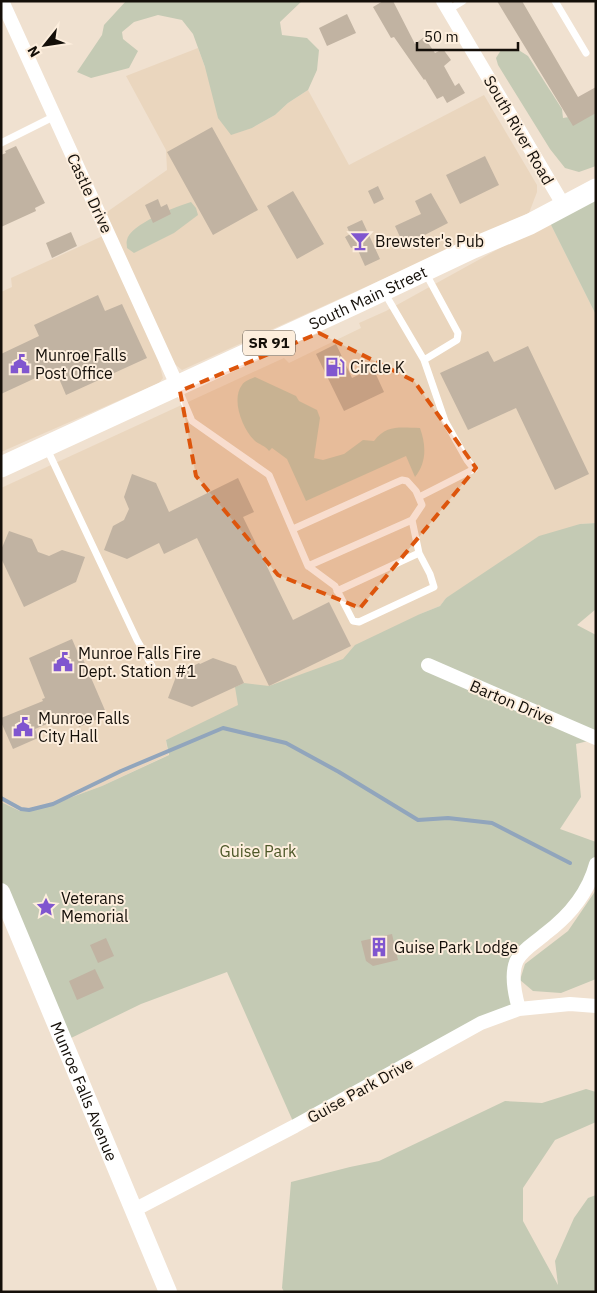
<svg xmlns="http://www.w3.org/2000/svg" width="597" height="1293" font-family="'IBM Plex Sans',sans-serif">
<style>
.built{fill:#ead6be}
.green{fill:#c4cab4}
.lines{fill:none;stroke-linecap:round;stroke-linejoin:round}
.stream{stroke:#91a5bc;stroke-width:4}
.building{fill:#c1b3a2}
.service{stroke:#fff;stroke-width:7}
.minor{stroke:#fff;stroke-width:14}
.tertiary{stroke:#fff;stroke-width:18}
.primary{stroke:#fff;stroke-width:21}
.marked{fill:#dd550c;fill-opacity:0.2;stroke:#dd550c;stroke-width:4;stroke-dasharray:10 6;stroke-linejoin:round}
.labels{text-anchor:middle;stroke-width:4;stroke-linejoin:round;paint-order:stroke}
.shield{fill:#fdeedd;stroke:#5a5249;stroke-width:1}
.shield-label{font-size:15px;font-weight:bold;fill:#140f09}
.street-label{font-size:16px;fill:#140f09;stroke:#fdeedd}
.poi-label{font-size:16px;fill:#140f09;stroke:#fdeedd;text-anchor:start}
.park-label{font-size:16px;fill:#4d5728;stroke:#fdeedd}
</style>
<rect width="100%" height="100%" fill="#f0e1d0"/>
<path class="built" d="M198,48L205,67L252,128L275,115L288,103L308,90L349,165L484,95L537,185V192L529,213L182,370L171,361L104,214L167,170L166,150L126,76Z
M549,221L596,315V523L580,524L446,598L440,606L420,614L360,661L166,740L168,755L102,786L53,804L20,811L1,802V488L284,358L289,363L361,328L359,323L386,311Z
M107,234L157,354L163,378L159,383L1,452V292L12,287L11,278Z"/>
<path class="green" d="M126,1H302L280,22L282,35L307,38L319,50L317,70L308,90L288,103L275,115L252,128L231,135L218,118L205,67L193,34L182,20L158,15L134,22L122,32L123,39L138,51L129,68L91,78L77,72L102,35L104,25Z
M517,49L528,56L562,109L563,118L575,116L596,107V166L579,172L565,168L550,149L498,65L496,58L501,50Z
M596,189V315L549,221Z
M191,202L196,208L198,215L174,233L134,253L127,248C127,245 126,243 127,240C129,225 177,206 191,202Z
M255,377L296,396L299,401L317,410L320,418L314,458L323,460L344,454L363,440L374,441C387,424 401,428 420,428C426,445 427,462 415,477L406,456L306,501L287,459L272,448L269,451C265,445 259,445 254,440C242,428 231,399 242,385C244,381 251,379 255,377Z
M596,523V609L577,625L596,635V739L576,744L581,797L560,829L596,842V864L589,884L517,961L519,1009L295,1126L227,972L141,1004L69,1039L1,892V802L20,811L53,804L102,786L169,755L166,740L238,705L235,687L244,683L269,686L343,659L355,645L420,614L440,606L446,598L539,536L580,524Z
M596,890V979L561,993L533,991L520,980L525,964L568,931Z
M586,1089L596,1092V1122L555,1140L523,1188V1221L558,1285L555,1261L574,1218L588,1198L596,1195V1292H284L282,1288L291,1182L350,1167L379,1161L505,1101L542,1103Z"/>
<g class="lines">
<path class="stream" d="M1,798L21,809L29,810L53,804L121,771L223,728L286,743L339,772L418,820L448,818L492,823L570,863"/>
</g>
<path class="building" d="M383,1H393L415,44L424,37L435,53L443,49L451,60L444,66L455,86L459,83L465,93L447,103L443,96L437,99L425,79L424,80L394,37L391,38L373,7Z
M497,1H522L578,97L596,87V113L573,126Z
M347,14L356,33L327,46L319,28Z
M212,127L258,210L213,235L167,152Z
M16,146L45,203L35,208L36,211L1,227V155L6,153L5,151Z
M485,156L499,185L460,204L446,175Z
M378,186L384,199L374,204L368,191Z
M293,191L324,244L297,259L267,206Z
M431,193L448,223L415,240L416,242L405,248L395,226L421,214L415,201Z
M158,199L161,207L167,204L171,214L153,223L145,205Z
M362,220L380,259L365,266L356,246L351,248L345,237L350,234L347,227Z
M71,232L77,246L52,258L46,243Z
M98,295L105,311L122,304L147,358L66,395L55,369L1,394V354L39,336L34,325Z
M336,344L352,378L373,368L384,392L344,411L316,354Z
M528,346L589,474L555,490L516,408L468,430L440,373L488,351L494,362Z
M132,474L156,483L169,512L238,478L254,512L243,517L293,620L329,602L351,646L269,686L197,538L164,554L159,543L127,559L104,550L113,526L124,520L129,509L124,497Z
M9,531L32,539L38,552L49,556L62,550L85,557L76,582L24,607L1,558V550Z
M72,639L81,660L83,659L107,715L79,727L73,713L35,729L38,738L13,749L1,722V718L43,701L42,699L45,698L29,658Z
M213,658L236,666L244,683L192,707L168,698L177,674L199,663L200,664Z
M392,934L398,960L373,966L366,961L361,941Z
M106,938L114,956L98,963L90,945Z
M95,969L104,988L77,1000L69,981Z"/>
<g class="lines">
<path class="service" d="M555,1L586,53
M448,10L463,1
M1,143L55,116
M384,292L424,360L445,421L467,460L474,469L419,497
M424,360L457,340L458,333L425,272
M178,388L192,421L269,475L308,566L335,586L353,621L359,622L434,587L430,574L419,553L412,520L422,505L416,491L407,481L402,480L395,483L293,529
M47,449L137,640L152,666
M308,566L412,520
M337,591L419,553"/>
<path class="minor" d="M2,1L177,385
M443,1L564,206
M428,665L596,738
M519,1009C515,995 510,974 517,960C524,948 535,943 545,934C569,916 588,894 596,864
M134,1210L295,1126L481,1023L519,1009L570,1004L596,1006"/>
<path class="tertiary" id="s1" d="M1,892L168,1292"/>
<path class="primary" id="s2" d="M1,467L359,302L473,248L530,224L596,189"/>
</g>
<path class="marked" d="M319,333L414,381L476,468L360,608L278,575L196,476L180,391Z"/>
<defs>
<symbol id="bar-bare" viewBox="-9 -9 18 18"><path d="M-6-5H6L.8 .8V4.5H3.5V6h-7V4.5H-.8V.8Z" fill="#8056cf" stroke="#fdeedd" stroke-width="2.5" paint-order="stroke"/></symbol>
<symbol id="civic-bare" viewBox="-9 -9 18 18"><path d="M-.6-6.5H3V-4.5H.6V-3L4-1V1h2V6H-6V1h2V-1L-.6-3ZM-1.2 2.5V6h2.4V2.5Z" fill="#8056cf" stroke="#fdeedd" stroke-width="2.5" paint-order="stroke"/></symbol>
<symbol id="fuel-bare" viewBox="-9 -9 18 18"><path d="M-5.5-6h7V0h2V4h1.3V-2.5L3-4.5l.8-.8L6-3V5H2.5V1h-1V6h-7ZM-4.2-4.7v3.2H.2V-4.7Z" fill="#8056cf" stroke="#fdeedd" stroke-width="2.5" paint-order="stroke"/></symbol>
<symbol id="sight-bare" viewBox="-9 -9 18 18"><path d="M0-6L1.8-2.2L6-1.7L2.9 1.2L3.7 5.4L0 3.3L-3.7 5.4L-2.9 1.2L-6-1.7L-1.8-2.2Z" fill="#8056cf" stroke="#fdeedd" stroke-width="2.5" paint-order="stroke"/></symbol>
<symbol id="building-bare" viewBox="-9 -9 18 18"><path d="M-4-6H4V6H1V3H-1V6H-4ZM-2.5-4.3h1.7v1.8h-1.7ZM.8-4.3h1.7v1.8H.8ZM-2.5-1h1.7V.8h-1.7ZM.8-1h1.7V.8H.8Z" fill="#8056cf" stroke="#fdeedd" stroke-width="2.5" paint-order="stroke"/></symbol>
</defs>
<g fill-rule="evenodd">
<use href="#bar-bare" x="346" y="227" width="28" height="28"/>
<use href="#civic-bare" x="6" y="350" width="28" height="28"/>
<use href="#fuel-bare" x="321" y="353" width="28" height="28"/>
<use href="#civic-bare" x="49" y="648" width="28" height="28"/>
<use href="#civic-bare" x="9" y="713" width="28" height="28"/>
<use href="#sight-bare" x="32" y="893" width="28" height="28"/>
<use href="#building-bare" x="365" y="933" width="28" height="28"/>
</g>
<g class="labels">
<rect class="shield" x="243" y="330.5" width="52" height="25" rx="4"/>
<g class="shield-label">
<text x="269" y="348">SR 91</text>
</g>
<g class="street-label">
<text transform="translate(519 130) rotate(60)" y="6">South River Road</text>
<text transform="translate(90 193) rotate(65)" y="6">Castle Drive</text>
<text dy="6" stroke="none"><textPath href="#s2" startOffset="404">South Main Street</textPath></text>
<text transform="translate(512 702) rotate(23)" y="6">Barton Drive</text>
<text transform="translate(360 1090) rotate(-29)" y="6">Guise Park Drive</text>
<text dy="6" stroke="none"><textPath href="#s1" startOffset="216">Munroe Falls Avenue</textPath></text>
</g>
<g class="poi-label">
<text x="375" y="247">Brewster's Pub</text>
<text x="35" y="361">Munroe Falls<tspan x="35" dy="18">Post Office</tspan></text>
<text x="350" y="373">Circle K</text>
<text x="78" y="659">Munroe Falls Fire<tspan x="78" dy="18">Dept. Station #1</tspan></text>
<text x="38" y="724">Munroe Falls<tspan x="38" dy="18">City Hall</tspan></text>
<text x="61" y="904">Veterans<tspan x="61" dy="18">Memorial</tspan></text>
<text x="394" y="953">Guise Park Lodge</text>
</g>
<g class="park-label">
<text x="258" y="857">Guise Park</text>
</g>
</g>
<rect width="597" height="1293" fill="none" stroke="#140f09" stroke-width="5"/>
<g transform="translate(45 45) rotate(240)" stroke="#fdeedd" stroke-width="4" paint-order="stroke">
<path d="M0-4L9 19L0 12L-9 19Z" fill="#140f09"/>
<text y="-8" font-size="14" font-weight="bold" text-anchor="middle" fill="#140f09">N</text>
</g>
<path d="M417 42v8h101v-8" fill="none" stroke="#140f09" stroke-width="2.5"/>
<text x="424" y="42" font-size="15" fill="#140f09" stroke="#fdeedd" stroke-width="4" paint-order="stroke">50 m</text>
</svg>
